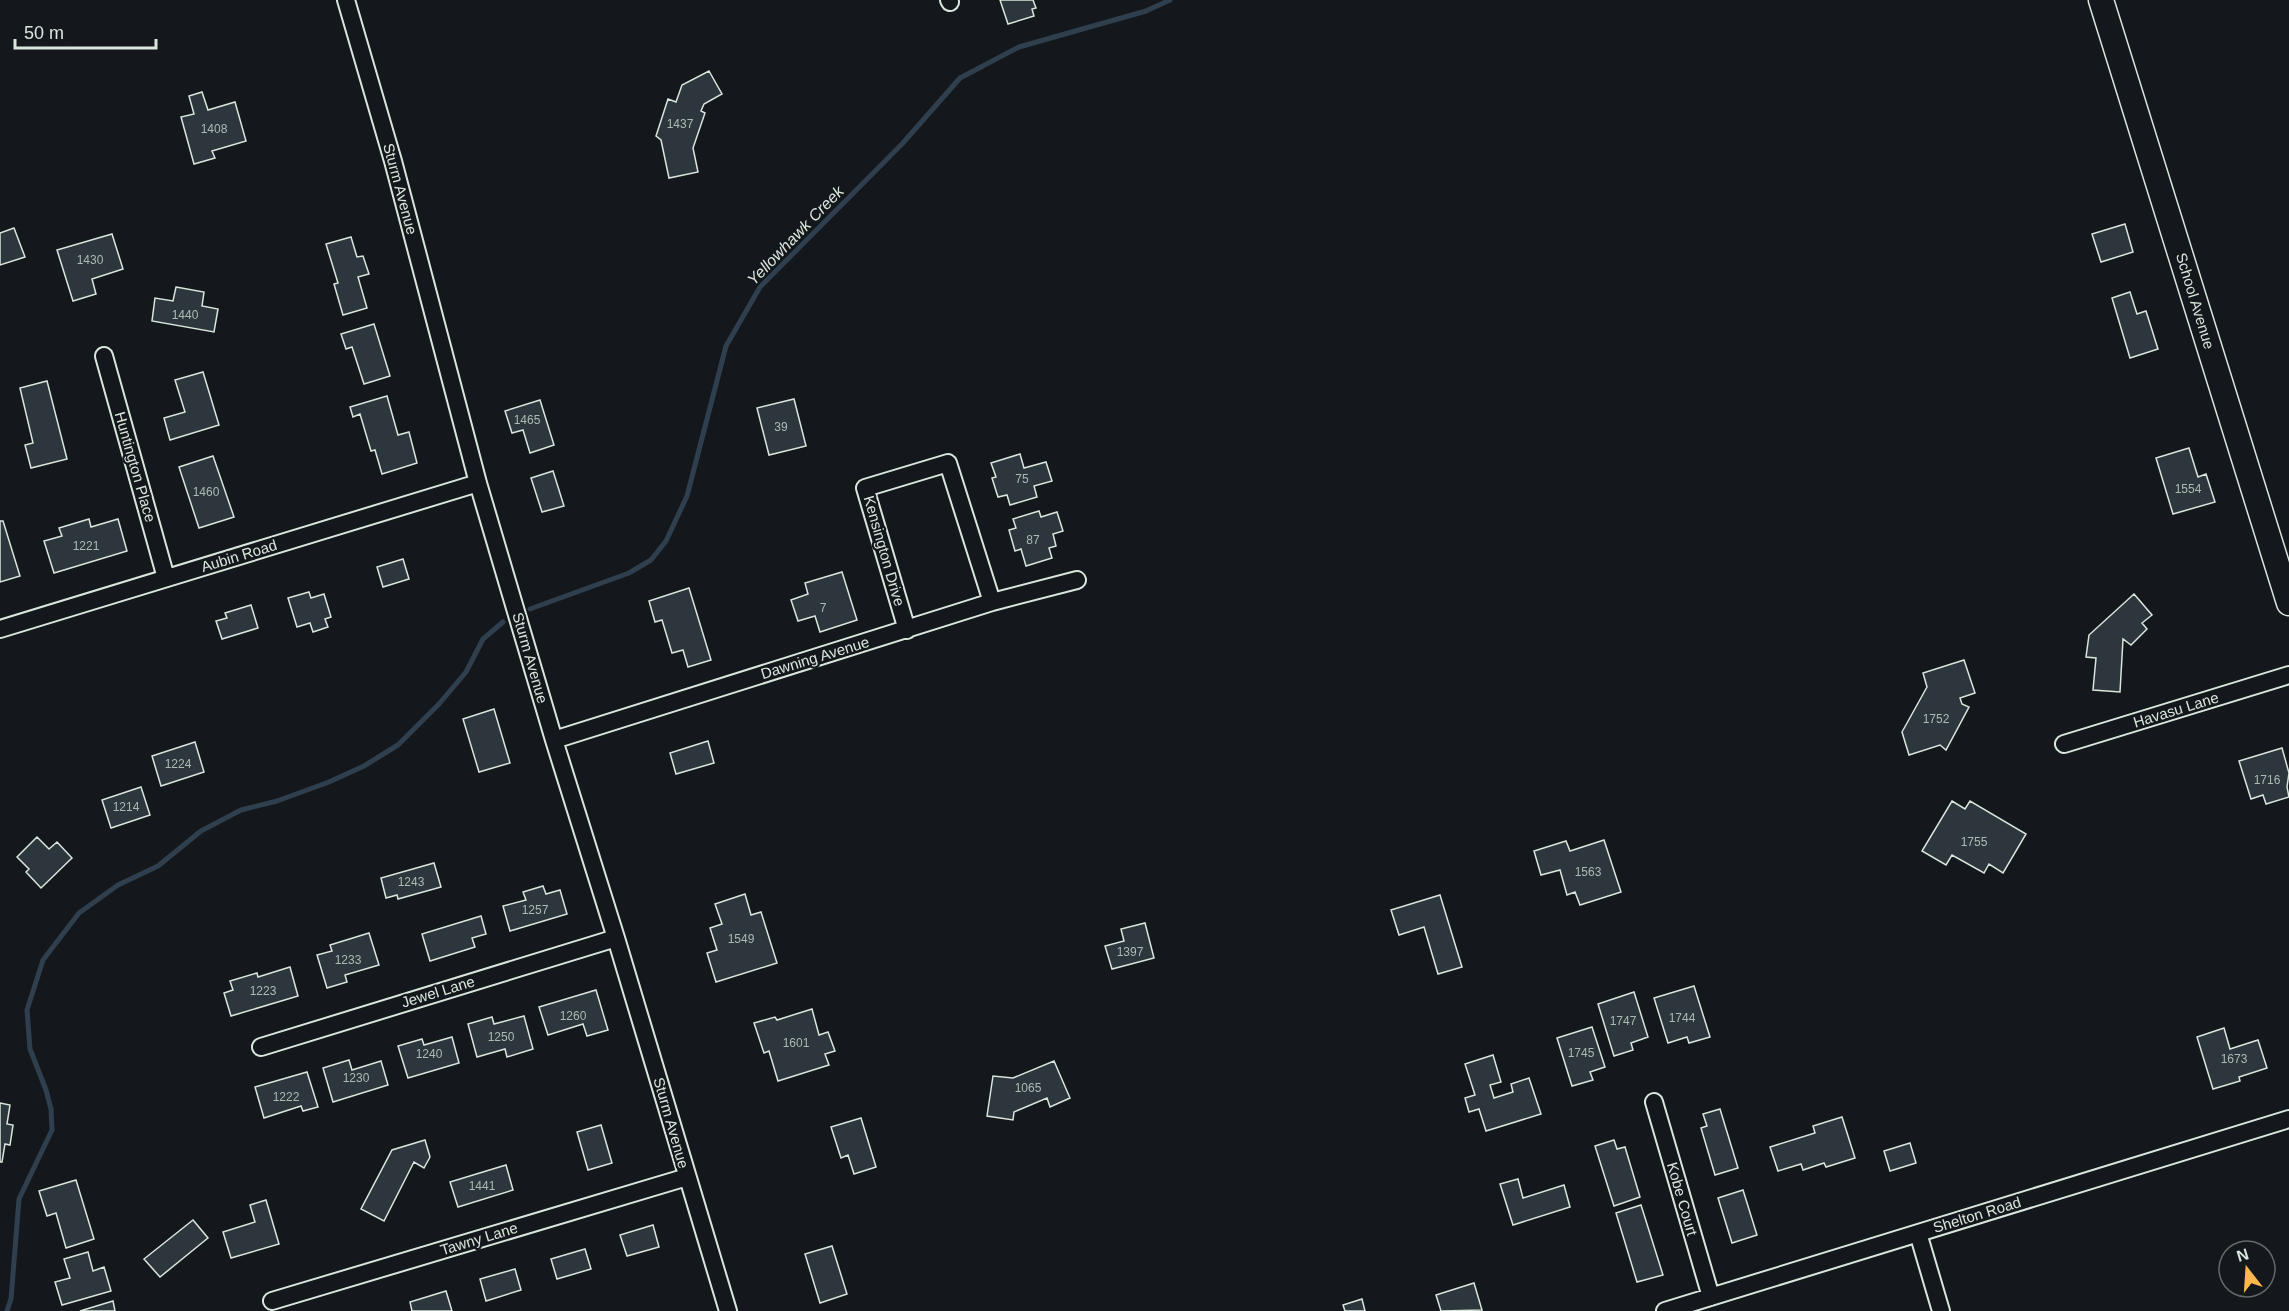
<svg xmlns="http://www.w3.org/2000/svg" width="2289" height="1311" font-family="Helvetica,sans-serif">
<style>
.lines{fill:none;stroke-linecap:round;stroke-linejoin:round}
.stream{stroke:#2f3f4d;stroke-width:5}
.building{fill:#2c363c;stroke:#d8e6dc;stroke-width:1.5}
.minor-casing{stroke:#d8e6dc;stroke-width:20}
.secondary-casing{stroke:#d8e6dc;stroke-width:27}
.minor{stroke:#14181c;stroke-width:16}
.secondary{stroke:#14181c;stroke-width:24}
.labels{text-anchor:middle;stroke-width:4.5;stroke-linejoin:round;paint-order:stroke}
.number-label{font-size:12px;fill:#adbab4}
.street-label{font-size:15px;fill:#d8e6dc;stroke:#14181c}
.water-label{font-size:16px;font-style:italic;fill:#d8e6dc;stroke:#14181c}
</style>
<rect width="100%" height="100%" fill="#14181c"/>
<g class="lines">
<path class="stream" d="M530,609L629,573L651,560L666,541L687,496L726,346L760,287L902,144L960,78L1019,47L1146,11L1170,0
M7,1311L11,1299L19,1199L52,1130L51,1109L46,1090L30,1049L27,1010L43,960L79,913L118,885L158,866L201,831L241,810L277,801L329,782L364,766L398,745L439,704L466,672L483,639L503,622"/>
</g>
<path class="building" d="M1000,0H1033L1036,8L1032,9L1034,16L1008,24Z
M709,71L722,94L704,104L701,111L705,113L693,148L698,172L669,178L661,140L656,136L668,99L676,102L682,85Z
M202,92L208,110L235,102L246,141L212,151L215,158L194,164L181,117L194,114L189,96Z
M2125,224L2133,252L2101,262L2092,234Z
M14,228L25,257L0,265V233Z
M112,234L123,269L92,279L96,294L73,301L57,250Z
M351,237L357,257L363,256L369,274L358,277L367,308L343,315L334,284L338,283L326,244Z
M176,287L204,292L202,306L218,309L214,332L152,321L155,298L173,301Z
M2130,292L2137,314L2146,311L2158,349L2130,358L2112,298Z
M374,324L390,376L364,384L352,347L346,349L341,334Z
M203,372L219,425L170,440L164,418L185,412L175,380Z
M47,381L67,459L31,468L25,445L33,443L20,388Z
M387,396L398,435L409,432L417,463L382,474L375,450L371,451L360,414L353,417L350,407Z
M794,399L806,446L769,455L757,408Z
M540,400L554,445L530,453L523,430L512,433L505,411Z
M2189,448L2198,477L2206,474L2215,502L2173,514L2156,458Z
M1020,454L1024,468L1046,462L1052,481L1034,486L1037,497L1010,505L1007,495L998,497L992,478L996,477L991,463Z
M213,456L234,517L199,528L179,467Z
M553,471L564,506L542,512L531,478Z
M1039,511L1041,517L1057,512L1063,531L1053,534L1056,546L1049,548L1052,558L1026,566L1021,549L1015,551L1009,530L1016,528L1013,519Z
M89,519L91,527L118,519L127,551L54,573L44,541L62,536L59,528Z
M0,521H3L20,576L0,582Z
M403,559L409,579L383,587L377,567Z
M842,572L857,620L820,632L815,616L798,621L791,600L808,594L805,583Z
M689,588L711,660L688,667L683,650L672,653L662,620L655,622L649,601Z
M309,592L311,598L324,594L331,617L325,619L328,627L313,632L310,623L297,627L288,598Z
M2134,594L2152,615L2142,623L2147,629L2131,645L2123,639L2120,692L2093,690L2096,658L2086,657L2089,635Z
M251,605L258,628L222,639L216,621L227,618L225,613Z
M1964,660L1975,693L1960,698L1962,704L1969,707L1946,750L1940,745L1909,755L1902,732L1927,687L1923,673Z
M494,709L510,763L479,772L463,719Z
M708,741L714,763L676,774L670,753Z
M195,742L204,772L161,786L152,756Z
M2282,748L2289,773L2287,787L2289,797L2266,804L2263,795L2251,799L2239,761Z
M141,787L150,815L111,828L102,800Z
M1952,801L1965,809L1970,801L2026,834L2003,873L1989,864L1984,873L1952,855L1946,865L1922,851Z
M37,837L49,849L57,842L72,858L41,888L26,872L29,869L17,857Z
M1604,840L1621,892L1580,905L1575,892L1567,895L1560,870L1541,875L1534,851L1566,841L1570,851Z
M434,863L441,887L398,899L397,895L386,898L381,878Z
M543,886L546,894L560,890L567,914L510,931L503,906L526,900L523,892Z
M745,894L751,915L761,912L777,963L716,982L707,953L717,950L710,928L722,924L715,904Z
M1440,895L1462,967L1438,974L1424,927L1399,935L1391,910Z
M481,916L486,934L472,938L475,947L430,961L422,934Z
M1145,923L1154,958L1112,969L1105,946L1124,941L1121,929Z
M369,933L379,965L345,975L347,982L327,988L317,955L332,951L330,945Z
M290,967L298,996L231,1016L224,993L233,990L230,981L257,973L258,977Z
M1694,986L1710,1037L1689,1043L1687,1037L1668,1043L1654,998Z
M596,990L608,1030L587,1036L583,1024L548,1035L539,1007Z
M1634,992L1648,1037L1631,1043L1633,1050L1614,1056L1598,1004Z
M812,1009L819,1035L828,1032L835,1051L825,1054L829,1065L778,1081L769,1051L764,1053L754,1023L775,1017L777,1020Z
M524,1016L533,1049L507,1057L505,1049L477,1057L468,1024L492,1017L494,1024Z
M1592,1027L1605,1067L1590,1072L1593,1080L1572,1086L1557,1038Z
M2224,1028L2230,1049L2258,1040L2267,1068L2239,1077L2240,1081L2213,1089L2197,1037Z
M452,1037L459,1063L408,1078L398,1046L422,1039L424,1045Z
M1493,1055L1501,1082L1490,1085L1494,1098L1513,1092L1511,1084L1529,1078L1541,1114L1486,1131L1479,1109L1469,1112L1465,1098L1475,1095L1465,1064Z
M349,1060L352,1070L381,1061L388,1085L333,1102L323,1068Z
M1054,1061L1070,1098L1050,1107L1047,1098L1014,1112L1013,1120L987,1116L993,1076L1013,1078Z
M307,1072L318,1107L303,1111L301,1106L264,1118L255,1087Z
M0,1103L10,1105L7,1124L13,1125L10,1145L5,1144L2,1162H0Z
M1720,1109L1738,1168L1715,1175L1701,1128L1707,1126L1703,1114Z
M1842,1117L1855,1158L1826,1167L1824,1163L1803,1170L1801,1164L1778,1171L1770,1147L1815,1133L1813,1126Z
M861,1118L876,1167L854,1174L848,1155L841,1158L831,1127Z
M601,1125L612,1163L588,1170L577,1132Z
M425,1140L430,1157L424,1168L414,1162L384,1221L361,1209L392,1150Z
M1614,1140L1617,1149L1625,1147L1640,1197L1614,1206L1595,1146Z
M1910,1143L1916,1163L1890,1171L1884,1151Z
M506,1165L513,1190L458,1207L450,1182Z
M1518,1179L1523,1198L1564,1185L1570,1207L1513,1225L1500,1184Z
M76,1180L94,1239L66,1248L56,1213L47,1216L39,1191Z
M1743,1190L1757,1235L1732,1243L1718,1198Z
M266,1200L279,1244L231,1258L223,1232L255,1222L250,1205Z
M1641,1205L1663,1275L1637,1282L1616,1213Z
M193,1220L208,1238L160,1277L144,1259Z
M653,1225L659,1247L627,1256L620,1235Z
M832,1246L847,1294L820,1303L805,1254Z
M585,1249L591,1269L557,1279L551,1259Z
M88,1252L93,1271L104,1267L111,1291L62,1305L55,1282L70,1278L64,1259Z
M515,1269L521,1290L486,1301L480,1279Z
M1474,1283L1482,1310L1441,1311L1436,1295Z
M446,1291L452,1311H412L410,1302Z
M1362,1299L1365,1311H1345L1343,1305Z
M113,1301L115,1311H80Z"/>
<g class="lines">
<defs>
<path id="minor" d="M346,0L393,161L478,483L554,740L616,938L728,1311
M949,0L950,2
M104,356L166,578
M0,629L478,483
M907,630L865,488L948,463L992,602
M554,740L992,602L1077,580
M2064,744L2289,675
M261,1047L616,938
M1654,1102L1711,1297
M1918,1233L1941,1311
M272,1301L687,1177
M1665,1311L2289,1119"/>
<path id="secondary" d="M2101,0L2289,603"/>
</defs>
<use href="#minor" class="minor-casing"/>
<use href="#secondary" class="secondary-casing"/>
<use href="#minor" class="minor"/>
<use href="#secondary" class="secondary"/>
</g>
<g class="labels">
<g class="number-label">
<text x="680" y="128">1437</text>
<text x="214" y="133">1408</text>
<text x="90" y="264">1430</text>
<text x="185" y="319">1440</text>
<text x="527" y="424">1465</text>
<text x="781" y="431">39</text>
<text x="1022" y="483">75</text>
<text x="2188" y="493">1554</text>
<text x="206" y="496">1460</text>
<text x="1033" y="544">87</text>
<text x="86" y="550">1221</text>
<text x="823" y="612">7</text>
<text x="1936" y="723">1752</text>
<text x="178" y="768">1224</text>
<text x="2267" y="784">1716</text>
<text x="126" y="811">1214</text>
<text x="1974" y="846">1755</text>
<text x="1588" y="876">1563</text>
<text x="411" y="886">1243</text>
<text x="535" y="914">1257</text>
<text x="741" y="943">1549</text>
<text x="1130" y="956">1397</text>
<text x="348" y="964">1233</text>
<text x="263" y="995">1223</text>
<text x="573" y="1020">1260</text>
<text x="1682" y="1022">1744</text>
<text x="1623" y="1025">1747</text>
<text x="501" y="1041">1250</text>
<text x="796" y="1047">1601</text>
<text x="1581" y="1057">1745</text>
<text x="429" y="1058">1240</text>
<text x="2234" y="1063">1673</text>
<text x="356" y="1082">1230</text>
<text x="1028" y="1092">1065</text>
<text x="286" y="1101">1222</text>
<text x="482" y="1190">1441</text>
</g>
<g class="street-label">
<text transform="translate(400 189) rotate(75)" y="5">Sturm Avenue</text>
<text transform="translate(2195 301) rotate(73)" y="5">School Avenue</text>
<text transform="translate(135 467) rotate(74)" y="5">Huntington Place</text>
<text transform="translate(884 551) rotate(74)" y="5">Kensington Drive</text>
<text transform="translate(239 556) rotate(-17)" y="5">Aubin Road</text>
<text transform="translate(530 658) rotate(74)" y="5">Sturm Avenue</text>
<text transform="translate(815 658) rotate(-17)" y="5">Dawning Avenue</text>
<text transform="translate(2176 710) rotate(-17)" y="5">Havasu Lane</text>
<text transform="translate(438 992) rotate(-17)" y="5">Jewel Lane</text>
<text transform="translate(671 1123) rotate(74)" y="5">Sturm Avenue</text>
<text transform="translate(1682 1199) rotate(74)" y="5">Kobe Court</text>
<text transform="translate(1977 1215) rotate(-17)" y="5">Shelton Road</text>
<text transform="translate(479 1239) rotate(-17)" y="5">Tawny Lane</text>
</g>
<g class="water-label">
<text transform="translate(795 235) rotate(-46)" y="6">Yellowhawk Creek</text>
</g>
</g>
<g transform="translate(2247 1269) rotate(343)"><circle r="28" fill="#14181c" stroke="#626a69" stroke-width="1.5"/>
<path d="M0-4.5L10 22L0 15L-10 22Z" fill="#ffb74d"/>
<text y="-9" font-size="16" font-weight="bold" text-anchor="middle" fill="#d8e6dc">N</text>
</g>
<path d="M15 39v9h141v-9" fill="none" stroke="#d8e6dc" stroke-width="3"/>
<text x="24" y="39" font-size="18" fill="#d8e6dc" stroke="#14181c" stroke-width="4.5" paint-order="stroke">50 m</text>
</svg>
